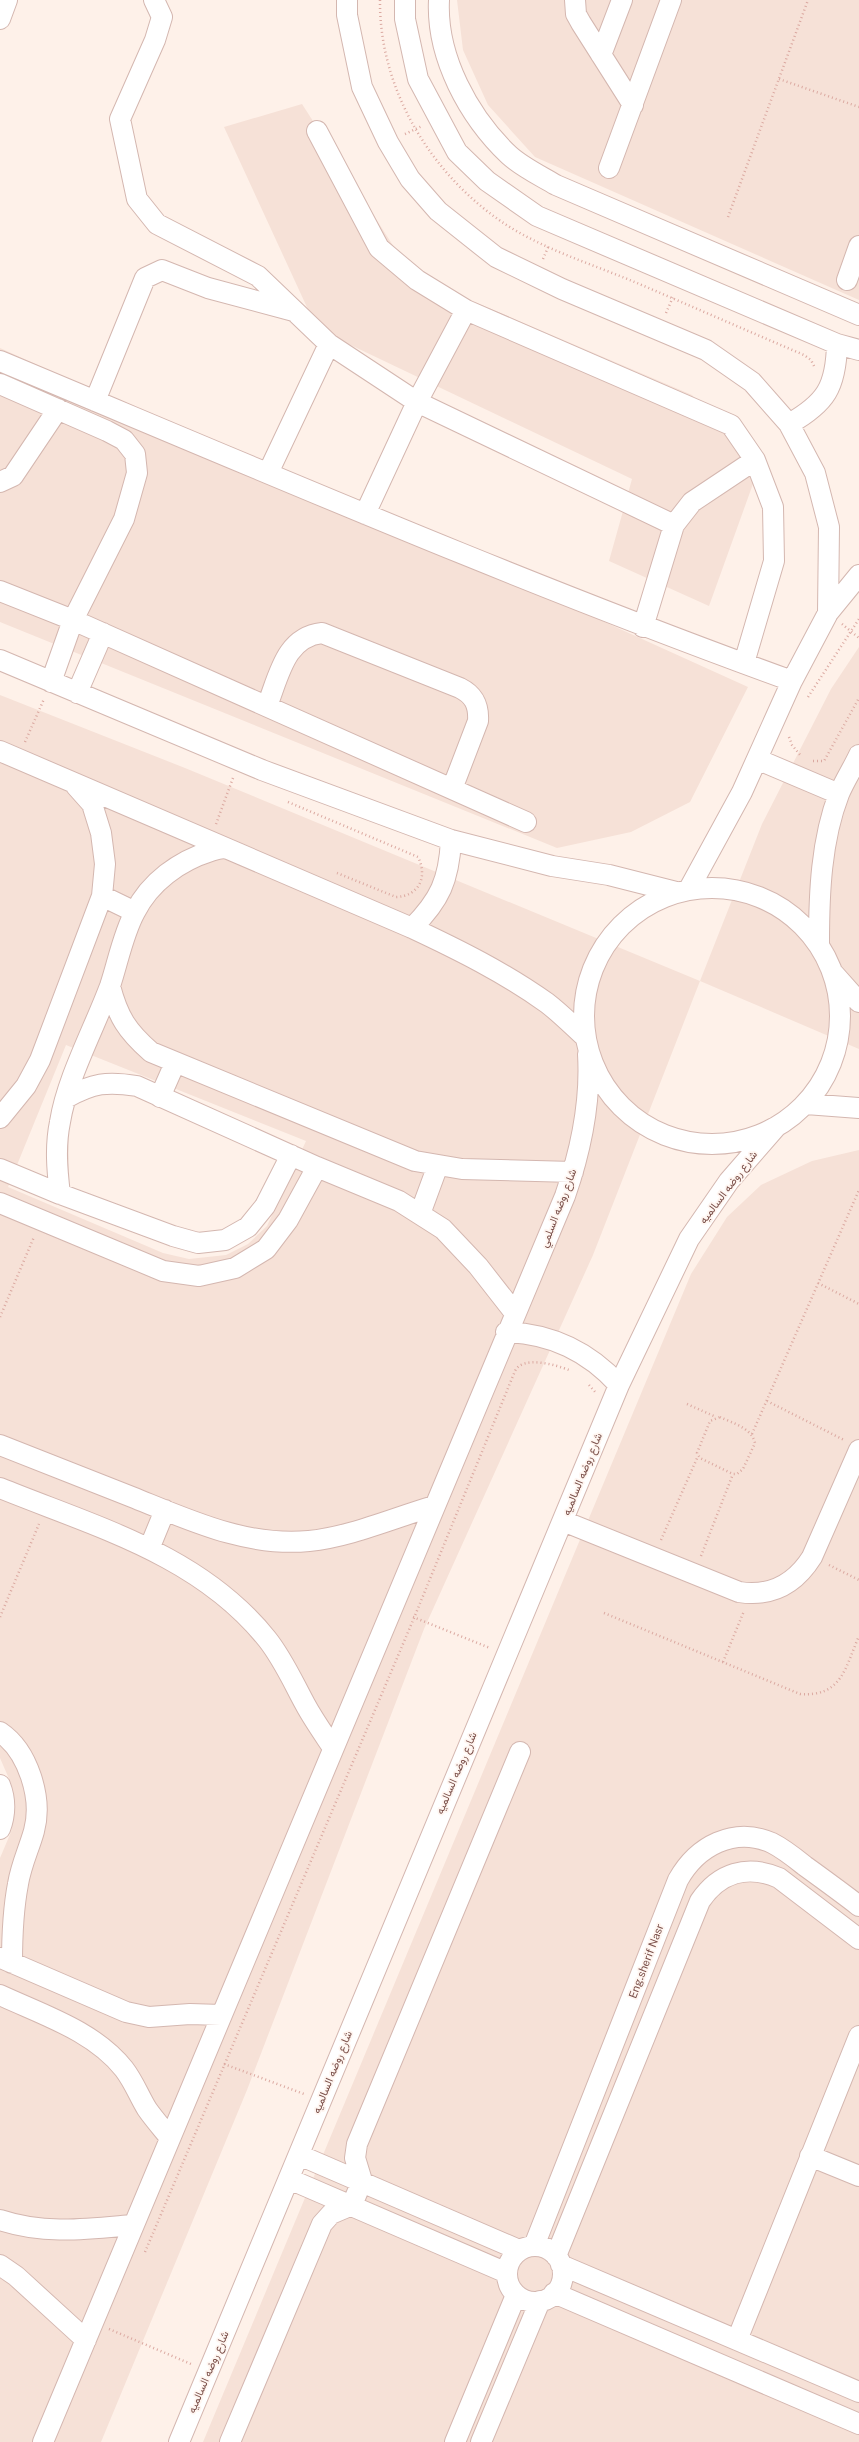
<svg xmlns="http://www.w3.org/2000/svg" width="859" height="2442" font-family="'Public Sans',Vazirmatn,sans-serif">
<style>
.residential{fill:#f6e1d7;fill-rule:evenodd}
.lines{fill:none;stroke-linecap:round;stroke-linejoin:round}
.minor-casing{stroke:#d4b7b0;stroke-width:22}
.path{stroke:#dba9a1;stroke-width:2.5;stroke-dasharray:1 3;stroke-linecap:butt}
.minor{stroke:#fff;stroke-width:20}
.labels{text-anchor:middle;stroke-width:3.5;stroke-linejoin:round;paint-order:stroke}
.street-label{font-size:11px;fill:#7b504a;stroke:#fff6f1}
</style>
<rect width="100%" height="100%" fill="#fef1e9"/>
<path class="residential" d="M457,0H859V300L535,157L488,105L463,50Z
M302,104L412,275L692,395L758,470L709,606L609,561L632,479L317,329L224,127Z
M0,348L748,687L690,802L631,832L557,848L0,622Z
M859,647V1049L700,981L593,1255L424,1629L247,2090L101,2442H0V1858L11,1832L15,1809L10,1781L0,1758V695L185,768L700,981L762,824L831,689ZM66,1045L306,1141L267,1226L248,1244L226,1255L189,1259L163,1253L8,1187Z
M859,1150V2442H203L691,1274L727,1217L761,1185L812,1161Z"/>
<g class="lines">
<defs>
<path id="minor" d="M154,0L162,17L155,40L120,119L137,199L157,224L258,276L329,344L268,473
M347,0V15L362,87L388,142L410,179L438,211L496,257L562,289L706,350L752,382L789,424L815,473L829,527L828,613
M405,0V19L418,79L457,152L487,181L537,216L837,344L859,350
M439,0C436,57 469,117 509,155C522,167 541,176 556,185L859,315
M575,0L576,14L581,23L633,105
M0,19L7,0
M601,55L622,0
M317,131L379,248L417,280L466,310L731,425L755,460L773,507L774,561L744,663
M609,168L671,0
M847,280L859,246
M329,344L417,402L674,525
M0,361C263,471 524,584 792,681
M0,384L107,431L124,440L135,454L137,473L124,519L73,620L51,682
M95,401L145,278L162,270L208,288L294,311
M789,424C826,403 836,387 837,344
M0,482L13,476L58,409
M365,514L417,402L466,310
M0,591L73,620L526,822
M643,627L674,525L692,502L755,460
M0,660L262,770L451,840L552,866L609,875L676,892
M77,693L103,633
M267,706C279,676 285,637 322,633L460,688C474,695 479,705 478,721L452,789
M0,751L412,928C459,950 505,973 547,1003C560,1013 572,1025 584,1036
M759,760L839,794
M584 1016a128 128 0 1 1 256 0a128 128 0 1 1-256 0Z
M689,889L742,792L792,681L828,613L859,575
M102,896L135,912
M412,928C440,900 449,880 451,840
M819,943C819,894 821,840 839,794C845,780 853,768 859,755
M834,974L859,1002
M110,986C118,1017 127,1031 151,1052L415,1161L462,1169L573,1172
M160,1097L175,1063
M66,1098C93,1083 107,1081 137,1086L317,1167L399,1201L443,1229L478,1266L514,1312
M806,1104L859,1108
M0,1118L26,1086L40,1060L102,896L105,864L101,833L92,804L76,786
M0,1169L60,1194L173,1236L198,1243L225,1240L248,1227L265,1206L291,1155
M60,1194C57,1170 55,1146 60,1122C67,1078 94,1029 110,986C118,962 123,934 135,912C150,882 179,861 211,851C217,849 222,847 228,849
M0,1203L163,1271L199,1276L235,1268L266,1249L288,1220L317,1167
M420,1214L438,1165
M506,1332C552,1334 588,1351 619,1385
M0,1445C44,1462 88,1480 132,1497C189,1520 246,1547 309,1541C350,1537 393,1518 434,1506
M0,1488C96,1527 200,1555 267,1639C283,1659 293,1682 305,1704C313,1719 323,1733 333,1748
M563,1521L739,1592C771,1597 795,1584 812,1557L859,1450
M149,1549L165,1510
M0,1732C28,1751 43,1798 34,1831C29,1849 21,1865 18,1884C13,1910 12,1936 12,1963
M0,1785C6,1800 6,1813 0,1829
M1,1958L126,2012L149,2017L190,2014L221,2015
M0,1995C43,2015 94,2031 124,2069C134,2082 139,2096 147,2109C154,2119 162,2128 170,2138
M299,2155L519,2250
M810,2156L859,2176
M289,2179L507,2273
M0,2220C45,2235 87,2229 133,2225
M534,2246L678,1880C697,1846 734,1826 772,1843C784,1849 795,1858 805,1866C823,1879 841,1892 859,1906
M507 2274a28 28 0 1 1 56 0a28 28 0 1 1-56 0Z
M556,2256L700,1901C719,1873 747,1864 779,1878L859,1939
M0,2265L16,2276L86,2340
M561,2265L859,2392
M554,2293L859,2424
M737,2340L859,2036
M43,2442L565,1196C581,1150 591,1103 588,1054
M179,2442L619,1385L689,1239L729,1181L776,1127
M230,2442L322,2224L331,2214L352,2205L362,2181L355,2158L357,2144L520,1752
M455,2442L516,2295
M481,2442L540,2301"/>
</defs>
<use href="#minor" class="minor-casing"/>
<path class="path" d="M380,0C379,88 430,173 502,222C542,249 592,264 637,283C693,307 748,331 804,355L811,360L815,368
M779,79L859,107
M405,134L422,126
M728,217L808,0
M543,259L549,245
M666,313L673,297
M842,624L859,638
M808,697L859,619
M789,737L792,745L801,756
M25,742L44,699
M813,761H824L859,698
M288,802L418,857C428,877 419,896 396,897L337,873
M216,824L233,778
M818,1283L859,1304
M0,1317L34,1237
M589,1385L596,1393
M767,1401L844,1440
M687,1404L716,1417
M720,1417C732,1423 752,1428 755,1443L743,1469L737,1474H733L700,1458L697,1453L710,1421Z
M752,1434L859,1190
M661,1540L698,1456
M701,1556L733,1474
M829,1565L859,1580
M604,1613L800,1694C842,1697 845,1668 859,1636
M0,1617L39,1524
M413,1617L490,1648
M723,1662L744,1611
M224,2064L304,2094
M145,2252L414,1618L515,1371C523,1355 556,1365 569,1370
M109,2329L191,2364"/>
<use href="#minor" class="minor"/>
</g>
<g class="labels">
<g class="street-label">
<text transform="translate(728 1187) rotate(-53)" y="4">شارع روضه السالميه</text>
<text transform="translate(558 1208) rotate(-69)" y="4">شارع روضه السلمي</text>
<text transform="translate(582 1474) rotate(-68)" y="4">شارع روضه السالميه</text>
<text transform="translate(456 1773) rotate(-67)" y="4">شارع روضه السالميه</text>
<text transform="translate(646 1961) rotate(-69)" y="4">Eng.sherif Nasr</text>
<text transform="translate(332 2072) rotate(-68)" y="4">شارع روضه السالميه</text>
<text transform="translate(208 2372) rotate(-67)" y="4">شارع روضه السالميه</text>
</g>
</g>
</svg>
